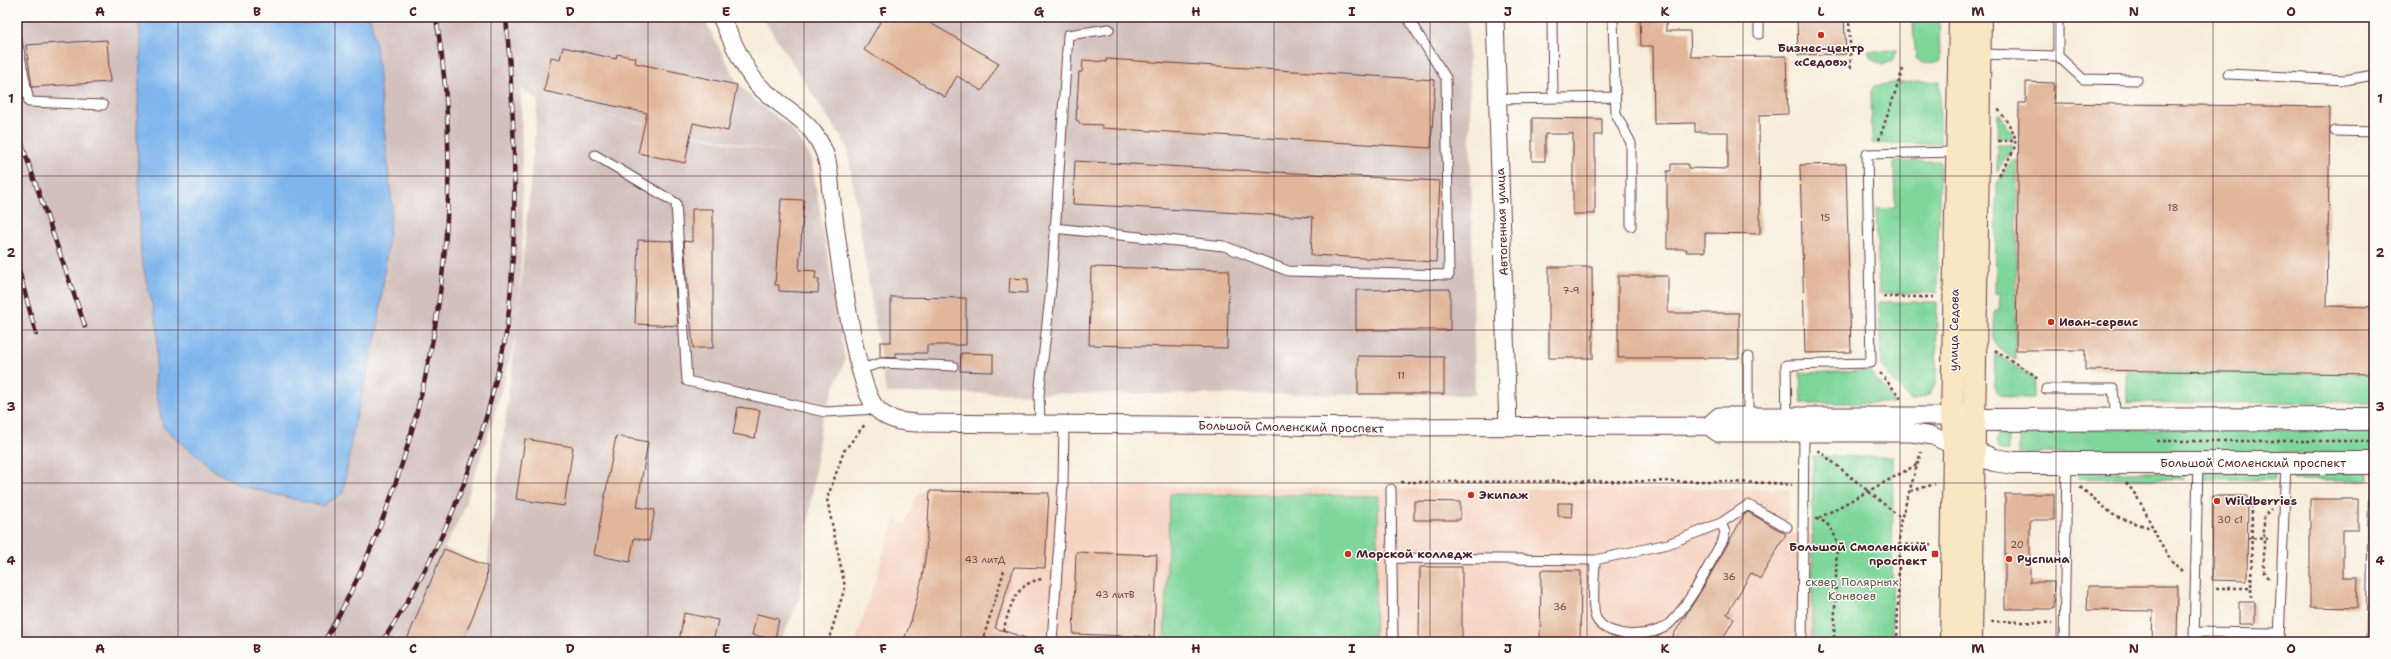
<svg xmlns="http://www.w3.org/2000/svg" width="2391" height="659" viewBox="0 0 2391 659" font-family="'Shantell Sans',sans-serif">
	<rect width="100%" height="100%" fill="#fdfcf7"/>
	<filter id="ink" filterUnits="userSpaceOnUse"><feTurbulence type="fractalNoise" baseFrequency=".025" numOctaves="2"/><feDisplacementMap in="SourceGraphic" scale="8" xChannelSelector="R" yChannelSelector="G"/><feConvolveMatrix kernelMatrix="1 2 1 2 8 2 1 2 1" color-interpolation-filters="sRGB"/></filter>
	<filter id="wash" filterUnits="userSpaceOnUse"><feTurbulence type="fractalNoise" baseFrequency=".012" numOctaves="4" result="noise"/><feDisplacementMap in="SourceGraphic" scale="16" xChannelSelector="R" yChannelSelector="G"/><feGaussianBlur stdDeviation="0.9" result="paint"/><feColorMatrix in="noise" values="0 0 0 0 0 0 0 0 0 0 0 0 0 0 0 0 0 1.4 0 .05"/><feComposite in="paint" operator="in"/></filter>
	<g filter="url(#wash)">
		<rect width="100%" height="100%" fill="#f7edda"/>
		<path fill="#f5d3c1" d="M1063,485L1391,489H1789L1787,534L1813,535L1812,642H855L895,520L906,524L915,498L919,494L933,486Z"/>
		<path fill="#d1c0bc" fill-rule="evenodd" d="M17,17H703L737,82L753,99L791,128L811,158L845,360L821,423L799,601L780,642H396L400,630L392,642H17ZM521,89L538,100L518,312L523,226ZM585,111H586L789,154L725,142ZM516,336L487,566L444,548L462,514L494,416Z
			M762,17H1468L1475,395L886,393L847,146Z"/>
		<path fill="#7ed69a" stroke="#647a62" d="M1912,17H1939L1940,62L1922,63L1916,58Z
			M1897,50L1893,61L1882,65L1871,58L1868,51Z
			M1940,81V144L1872,143L1871,91L1874,86L1894,83Z
			M1998,114H2000L2012,133L2013,139L1997,138Z
			M1997,144H2012V151L1997,171Z
			M2017,160L2015,360C1988,343 1994,342 1995,311H1999L2000,294L1995,293L1997,183L2012,161Z
			M1940,161L1937,293H1879L1876,209L1895,208L1894,162Z
			M1879,302H1937L1936,384L1928,395L1911,401L1881,366Z
			M1995,353L2034,378V398C1989,398 1994,396 1995,353Z
			M1866,367L1896,403H1801L1800,373L1866,371Z
			M2127,370L2374,374V402L2127,403Z
			M2008,429V452L1999,449L1996,442L1999,433Z
			M2019,429H2374V453H2019Z
			M1813,456L1893,457L1892,642H1812Z
			M2077,472H2187L2183,480L2077,478Z
			M2203,472H2274V480L2203,479Z
			M2293,472H2368V480H2293Z
			M1170,494L1379,496L1374,642H1164Z"/>
		<path fill="#7eb5ed" stroke="#646a8c" d="M138,17H370L376,48L392,207L378,326L353,431L343,493L322,506L242,486L215,471L163,427L155,385L158,329L141,257L137,129L141,45Z"/>
		<g id="blocks">
			<path fill="#e1b69a" d="M883,17H920L999,63L982,91L957,76L945,97L864,50Z
				M1640,17H1666V31H1690L1691,57L1786,56L1788,114L1759,115L1760,234L1705,233V252H1686L1687,249H1667V171H1671V164H1688V168L1728,169V132H1695V123L1654,124L1653,46H1641Z
				M1797,17H1844L1846,54L1798,55Z
				M107,40L110,82L32,87L26,45Z
				M563,47L616,59L617,54L636,58L635,63L737,85L728,131L693,123L685,163L638,153L647,113L544,91L551,57L560,59Z
				M1106,59L1435,80L1431,148L1102,128V125L1079,124V121L1076,120L1079,72H1082L1083,60L1106,62Z
				M2026,82L2054,83L2053,103L2330,107L2327,306L2374,307V374L2085,370V350H2016L2019,103H2026Z
				M1532,118L1602,119V135H1595V214H1573V134H1545V161H1532Z
				M1075,161L1440,181L1436,262L1311,255L1313,217L1073,204Z
				M1846,164L1851,352L1805,353L1800,165Z
				M781,199L804,200L799,270L816,271L815,279H819L818,293L779,291V285H775Z
				M692,209H713V348H693L684,241L692,242Z
				M638,240L672,241L678,326L635,324Z
				M1091,267L1229,270L1227,348L1089,345Z
				M1549,267H1592L1593,358H1549Z
				M1618,276H1668V313H1739V358H1618Z
				M1010,278L1028,279L1027,293L1009,292Z
				M1450,289V330H1356V290Z
				M891,297L966,298V345H927V353H896V358L880,357V342H891Z
				M961,353L993,354V372L960,371Z
				M1358,356L1444,357V394H1358Z
				M738,407L760,410L755,438L733,434Z
				M616,436L648,442L637,507L655,510L649,541L634,538L630,562L594,555Z
				M525,439L573,447L564,506L516,499Z
				M930,491L1049,493L1045,568L1014,567L995,628L1029,639L1028,642H903L912,618L922,579L926,551Z
				M2005,494H2054V520H2030V582H2054L2053,609H2005Z
				M2213,496H2248L2247,581L2212,580Z
				M2310,499H2358V530H2343V577H2358L2357,608L2310,607Z
				M1414,501L1460,502V520H1414Z
				M1558,503H1573L1572,517L1558,516Z
				M1748,512L1786,534L1760,579L1751,573L1727,614L1734,619L1721,642H1669L1704,586L1744,515Z
				M444,549L487,566L486,584L462,642H406Z
				M1076,552L1157,555L1154,637L1073,634Z
				M1420,567H1462V642H1419Z
				M1541,570L1581,571L1580,642H1540Z
				M2088,586H2178L2177,642H2152L2153,611L2087,610Z
				M2239,602H2255V624H2239Z
				M684,613L718,620L713,642H679Z
				M757,614L779,619L775,639L752,635Z"/>
		</g>
	</g>
	<g filter="url(#ink)">
		<use href="#blocks" fill-opacity="0" stroke="#643e45" stroke-width="1"/>
		<g fill="none" stroke-linecap="round" stroke-linejoin="round">
			<defs>
				<path id="service" d="M1759,17V34
					M2058,17V56
					M1613,19L1616,114L1631,143V226
					M1552,22L1553,98
					M17,40L29,102L103,105
					M1979,54L2058,56L2083,79L2137,80
					M2228,74L2345,80L2374,75
					M1498,99L1615,97
					M2335,131L2374,132
					M595,155L676,203L687,381L825,412L877,409
					M1054,228L1224,246L1288,271L1449,275L1446,78L1407,17
					M1748,357V420
					M860,369L881,363L953,366
					M2046,389H2113L2116,419
					M1787,419L1786,365L1871,363L1867,154L1957,152
					M1040,424L1039,395L1052,279L1068,35L1109,29
					M1391,489L1393,642
					M1392,558L1595,560L1668,544L1721,523L1748,505L1787,527
					M1595,560C1595,574 1591,607 1596,618C1607,640 1655,638 1670,623C1693,600 1707,567 1723,540L1725,532L1721,523
					M2194,632L2279,633
					M1052,642L1063,485L1064,424
					M1802,642L1804,430
					M2064,642L2067,463
					M2194,642L2198,463
					M2279,642L2286,462
					M2371,642L2374,470"/>
				<path id="minor" d="M721,17C730,36 745,72 759,86C784,111 813,118 826,157C830,170 830,188 832,202C837,239 854,389 878,410C890,421 902,422 917,423L1391,427L1708,426L1718,433H1912L1933,436L1954,446
					M1495,17L1508,427
					M1708,426L1719,416H1952"/>
				<path id="tertiary" d="M1955,416L1976,420L2374,419
					M1956,446L1994,460L2014,463H2374"/>
				<path id="secondary" d="M1951,642L1954,446L1952,416L1960,17
					M1971,642L1980,17"/>
			</defs>
			<use href="#service" stroke="#643e45" stroke-width="11"/>
			<use href="#minor" stroke="#643e45" stroke-width="19"/>
			<use href="#tertiary" stroke="#643e45" stroke-width="24"/>
			<use href="#secondary" stroke="#643e45" stroke-width="24"/>
			<path stroke="#643e45" stroke-width="2.5" stroke-dasharray="3 3" stroke-linecap="butt" d="M1849,17L1851,71
				M1879,140L1903,69
				M1998,141H2015
				M1998,175C2020,143 2022,141 1998,109
				M1883,297H1936
				M1995,350L2034,375L2038,380
				M1880,373L1902,399
				M2157,441H2374
				M1818,450L1901,518
				M1401,482L1718,481C1743,484 1767,481 1792,485
				M2126,483C2151,509 2154,548 2183,572
				M2080,487L2116,517L2151,528
				M1911,491L1935,484
				M1819,518L1918,464
				M1816,519C1829,521 1835,533 1837,544L1834,642
				M2247,538L2271,539
				M1899,545L1935,544
				M2268,578L2264,573V516L2271,509
				M2216,588H2251
				M2251,598L2252,502
				M1991,621L2052,623
				M1003,631C1010,608 1015,581 1044,579
				M984,638L998,642
				M2291,641H2358
				M828,642L845,587L827,499L844,451L866,423
				M982,642L1004,571
				M1897,642L1900,523L1921,452"/>
			<use href="#service" stroke="#fff" stroke-width="9"/>
			<use href="#minor" stroke="#fff" stroke-width="17"/>
			<use href="#tertiary" stroke="#fff" stroke-width="22"/>
			<use href="#secondary" stroke="#f9e7c3" stroke-width="22"/>
			<defs>
				<path id="rail" d="M17,130L85,326
					M17,263L36,334
					M324,642C429,462 472,222 436,17
					M382,642C436,561 475,470 497,376C500,360 505,344 507,328C519,224 515,120 506,17"/>
			</defs>
			<use href="#rail" stroke="#4a1f2b" stroke-width="4.5"/>
			<use href="#rail" stroke="#fdfcf7" stroke-width="3" stroke-dasharray="9" stroke-linecap="butt"/>
		</g>
	</g>
	<path fill="none" stroke="#4a1f2b" stroke-width="1" stroke-opacity="0.55" d="M178,17V642M335,17V642M491,17V642M648,17V642M804,17V642M961,17V642M1117,17V642M1274,17V642M1430,17V642M1587,17V642M1743,17V642M1900,17V642M2056,17V642M2213,17V642M17,176H2374M17,330H2374M17,483H2374"/>
	<g fill="#c8321e" stroke="#fdfcf7" stroke-width="1.5">
		<circle cx="1821" cy="35" r="4"/>
		<circle cx="2051" cy="322" r="4"/>
		<circle cx="1471" cy="495" r="4"/>
		<circle cx="2217" cy="501" r="4"/>
		<circle cx="1348" cy="554" r="4"/>
		<rect x="1931" y="550" width="8" height="8" rx="2"/>
		<circle cx="2009" cy="559" r="4"/>
	</g>
	<g text-anchor="middle" dominant-baseline="central" stroke-width="3" stroke-linejoin="round" paint-order="stroke">
		<g font-size="10" fill="#704547">
			<text x="2173" y="207">18</text>
			<text x="1825" y="217">15</text>
			<text x="1571" y="290">7-9</text>
			<text x="1401" y="375">11</text>
			<text x="2230" y="519">30 с1</text>
			<text x="2017" y="544">20</text>
			<text x="985" y="559">43 литД</text>
			<text x="1729" y="576">36</text>
			<text x="1115" y="594">43 литВ</text>
			<text x="1560" y="606">36</text>
		</g>
		<g font-size="12" font-weight="bold" fill="#4a1f2b" stroke="#fdfcf7" text-anchor="start">
			<text x="1821" y="48" text-anchor="middle">Бизнес-центр<tspan x="1821" dy="14">«Седов»</tspan></text>
			<text x="2059" y="322">Иван-сервис</text>
			<text x="1479" y="495">Экипаж</text>
			<text x="2225" y="501">Wildberries</text>
			<text x="1927" y="547" text-anchor="end">Большой Смоленский<tspan x="1927" dy="14">проспект</tspan></text>
			<text x="1356" y="554">Морской колледж</text>
			<text x="2017" y="559">Руспина</text>
		</g>
		<g font-size="12" fill="#4a1f2b" stroke="#fdfcf7">
			<text transform="translate(1502 222) rotate(-92)">Автогенная улица</text>
			<text transform="translate(1954 330) rotate(-89)">улица Седова</text>
			<text transform="translate(1291 427) rotate(1)">Большой Смоленский проспект</text>
			<text x="2253" y="463">Большой Смоленский проспект</text>
		</g>
		<g font-size="12" fill="#5a564c" stroke="#fdfcf7">
			<text x="1852" y="582">сквер Полярных<tspan x="1852" dy="14">Конвоев</tspan></text>
		</g>
	</g>
	<rect width="2391" height="659" fill="none" stroke="#fdfcf7" stroke-width="44"/>
	<rect x="22" y="22" width="2347" height="615" fill="none" stroke="#4a1f2b" stroke-width="1.5"/>
	<g font-size="13" text-anchor="middle" font-weight="bold" fill="#4a1f2b">
		<text x="100" y="16">A</text>
		<text x="257" y="16">B</text>
		<text x="413" y="16">C</text>
		<text x="570" y="16">D</text>
		<text x="726" y="16">E</text>
		<text x="883" y="16">F</text>
		<text x="1039" y="16">G</text>
		<text x="1196" y="16">H</text>
		<text x="1352" y="16">I</text>
		<text x="1508" y="16">J</text>
		<text x="1665" y="16">K</text>
		<text x="1821" y="16">L</text>
		<text x="1978" y="16">M</text>
		<text x="2134" y="16">N</text>
		<text x="2291" y="16">O</text>
		<text x="11" y="103">1</text>
		<text x="2380" y="103">1</text>
		<text x="11" y="257">2</text>
		<text x="2380" y="257">2</text>
		<text x="11" y="411">3</text>
		<text x="2380" y="411">3</text>
		<text x="11" y="565">4</text>
		<text x="2380" y="565">4</text>
		<text x="100" y="653">A</text>
		<text x="257" y="653">B</text>
		<text x="413" y="653">C</text>
		<text x="570" y="653">D</text>
		<text x="726" y="653">E</text>
		<text x="883" y="653">F</text>
		<text x="1039" y="653">G</text>
		<text x="1196" y="653">H</text>
		<text x="1352" y="653">I</text>
		<text x="1508" y="653">J</text>
		<text x="1665" y="653">K</text>
		<text x="1821" y="653">L</text>
		<text x="1978" y="653">M</text>
		<text x="2134" y="653">N</text>
		<text x="2291" y="653">O</text>
	</g>
</svg>
